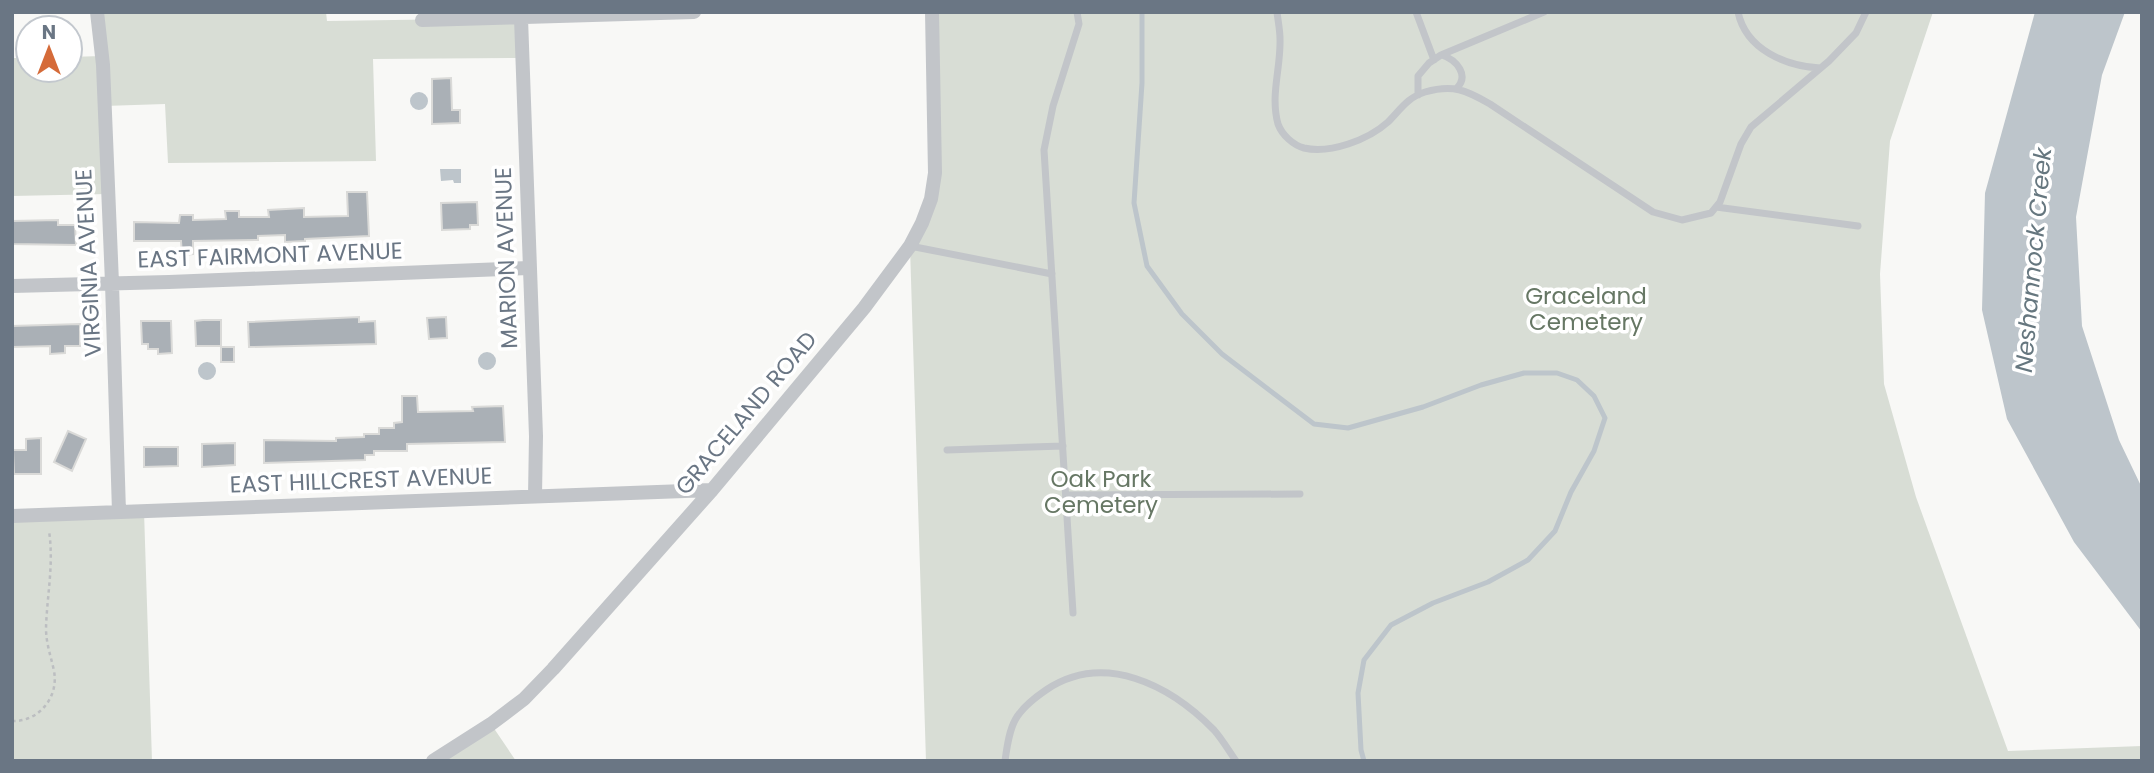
<svg xmlns="http://www.w3.org/2000/svg" width="2154" height="773" viewBox="0 0 2154 773" font-family="Poppins,sans-serif">
	<rect width="100%" height="100%" fill="#f8f8f6"/>
	<path fill="#d8ddd5" d="M97,12H326L327,21L521,18L522,58L373,59L376,161L168,163L165,104L104,106L108,194L12,196V58H28V70H70V57L101,56Z
		M932,12H1933L1890,141L1880,274L1884,384L1916,497L2008,751L2142,746V761H926L910,247L931,199Z
		M144,511L152,761H12V516Z
		M491,724L516,761H430Z"/>
	<path fill="#bdc5cb" d="M2035,12H2125L2102,75L2076,217L2082,326L2119,440L2142,488V632L2074,542L2007,419L1982,310L1985,193Z
		M410 101a9 9 0 1 1 18 0a9 9 0 1 1-18 0Z
		M440,169H461V183H454L453,180L441,181Z
		M478 361a9 9 0 1 1 18 0a9 9 0 1 1-18 0Z
		M198 371a9 9 0 1 1 18 0a9 9 0 1 1-18 0Z"/>
	<g fill="none" stroke-linecap="round" stroke-linejoin="round">
		<path stroke="#bdc5cb" stroke-width="5" d="M1142,12V83L1134,203L1147,266L1182,314L1222,354L1314,424L1348,428L1423,407L1481,385L1524,373H1557L1577,380L1594,396L1605,418L1594,451L1571,492L1555,531L1528,560L1488,582L1433,603L1391,625L1364,660L1358,693L1361,750L1364,761"/>
	</g>
	<path fill="#aab0b6" stroke="#dadad8" stroke-width="2" d="M451,78L452,110H460V123L432,124V79Z
		M347,192H367L369,236L305,239V241L285,242V235L258,236V240L193,241V254L182,255L181,241H134V222L179,223L180,215H193V220L226,219L225,211H239V217H269L268,210L304,208V217L348,216Z
		M477,202L478,225H470V229L442,230L441,203Z
		M58,220V225H75L76,245L12,244V221Z
		M359,317V322L375,321L376,344L249,347L248,322Z
		M446,317L447,338L429,339L427,318Z
		M203,320H221V346H196L195,321Z
		M141,321H171L172,353L158,354V349H148V344H142Z
		M80,324V346H65V353L50,354V346L12,347V326Z
		M221,347H234V362H221Z
		M402,396H417L418,412L473,411L472,407L503,406L505,442L407,444V451H374V455H365V460L264,463V440L336,441V438L364,437V434H379V428H394V423L402,422Z
		M68,431L86,439L72,471L54,462Z
		M41,438V474H14L13,450H26V439Z
		M235,443V465L202,467V444Z
		M144,447H178V466L144,467Z"/>
	<g fill="none" stroke-linecap="round" stroke-linejoin="round">
		<path stroke="#bcbec1" stroke-width="2.5" stroke-dasharray="3.5 3.5" stroke-linecap="butt" d="M12,721C39,722 59,697 54,671C51,656 46,644 46,628C47,595 54,564 49,531"/>
		<path stroke="#c2c5c9" stroke-width="7" d="M1277,12C1278,21 1280,30 1280,39C1281,68 1270,95 1278,124C1282,135 1293,145 1304,148C1330,154 1368,140 1388,122C1400,110 1408,97 1425,92C1453,84 1466,90 1490,104L1653,212L1682,220L1711,213L1720,202L1741,144L1751,127L1829,61L1856,33L1866,12
			M1416,12L1434,60
			M1738,12C1746,50 1786,66 1820,68
			M1442,55C1457,60 1470,76 1456,89
			M1418,95V76L1429,63L1441,55L1544,12
			M1716,207L1858,226
			M910,246L1052,274
			M947,450L1063,446
			M1066,495L1300,494
			M1073,613L1044,150L1053,106L1079,24L1077,12
			M1005,761C1010,723 1014,712 1046,690C1104,651 1170,685 1214,730C1222,739 1229,751 1236,761"/>
		<path stroke="#c2c5c9" stroke-width="14" d="M97,12L103,65L112,283L119,512
			M521,18L536,436L535,496
			M422,20L694,12
			M12,286L169,282L530,268
			M12,516L712,490
			M433,761L491,724L524,699L553,669L712,490L864,308L910,246L922,223L931,199L935,173L932,12"/>
	</g>
	<g text-anchor="middle" dominant-baseline="central" stroke-width="7" stroke-linejoin="round" paint-order="stroke">
		<g font-size="23" fill="#6a7684" stroke="#fff">
			<text transform="translate(270 255) rotate(-2)">EAST FAIRMONT AVENUE</text>
			<text transform="translate(506 258) rotate(-92)">MARION AVENUE</text>
			<text transform="translate(88 263) rotate(-93)">VIRGINIA AVENUE</text>
			<text transform="translate(746 413) rotate(-50)">GRACELAND ROAD</text>
			<text transform="translate(361 480) rotate(-2)">EAST HILLCREST AVENUE</text>
		</g>
		<g font-size="23" fill="#667764" stroke="#fff">
			<text x="1586" y="296">Graceland<tspan x="1586" dy="26">Cemetery</tspan></text>
			<text x="1101" y="479">Oak Park<tspan x="1101" dy="26">Cemetery</tspan></text>
		</g>
		<g font-size="24" font-style="italic" fill="#66777f" stroke="#fff">
			<text transform="translate(2033 260) rotate(-85)">Neshannock Creek</text>
		</g>
	</g>
	<rect width="2154" height="773" fill="none" stroke="#6a7684" stroke-width="28"/>
	<g transform="translate(49 49)"><circle r="33" fill="#ffffff" stroke="#c3c8ce" stroke-width="2"/>
	<path d="M0-5L12 26L0 18L-12 26Z" fill="#d56b39"/>
	<text y="-10" font-size="19" font-weight="bold" text-anchor="middle" fill="#6a7684">N</text>
	</g>
</svg>
